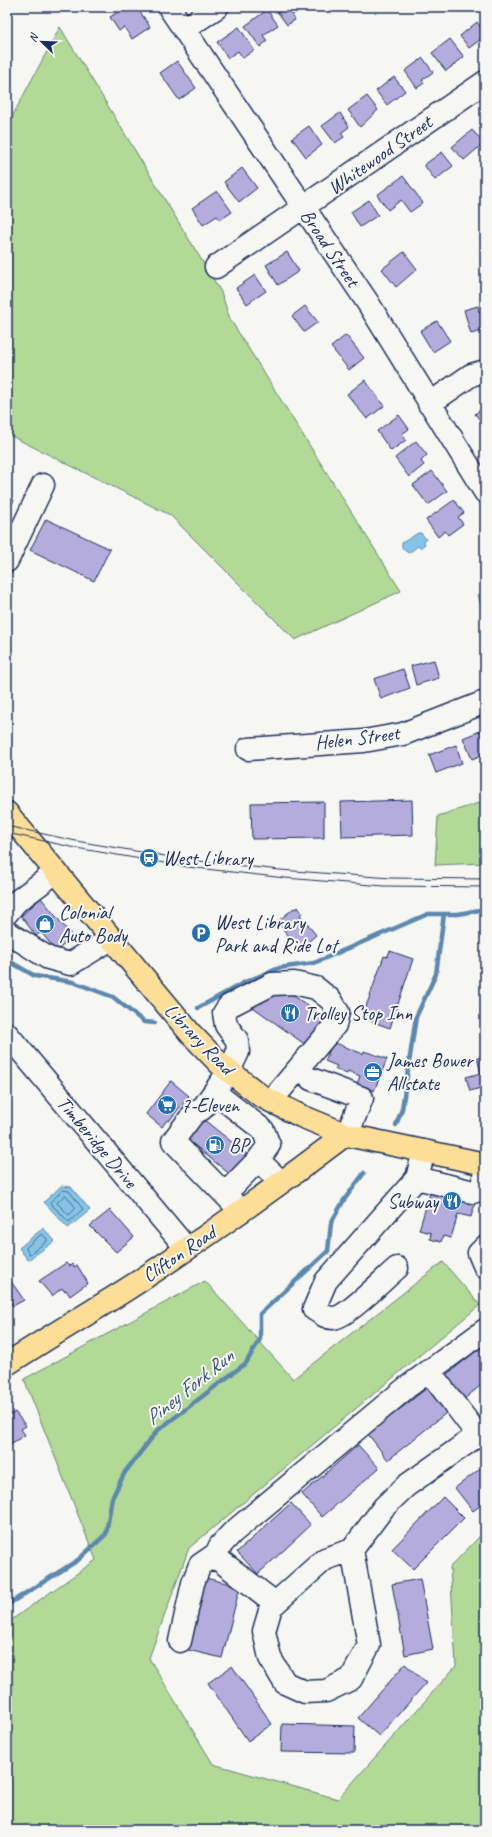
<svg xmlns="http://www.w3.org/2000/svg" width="492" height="1837" viewBox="0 0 492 1837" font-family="Caveat,sans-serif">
	<rect width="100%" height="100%" fill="#f6f6f2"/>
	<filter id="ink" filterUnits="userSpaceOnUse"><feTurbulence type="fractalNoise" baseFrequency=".025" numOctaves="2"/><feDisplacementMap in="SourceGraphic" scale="8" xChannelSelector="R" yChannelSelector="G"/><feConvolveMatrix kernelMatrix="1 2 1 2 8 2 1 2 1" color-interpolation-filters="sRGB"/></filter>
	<g filter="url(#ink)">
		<path fill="#b2d995" stroke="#66847a" d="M60,27L221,292L230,319L401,591L295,640L170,515L7,434V126Z
			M485,801V863L435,865L438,816Z
			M443,1262L480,1305L189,1548L149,1658L213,1764L338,1799L456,1666L450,1567L485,1531V1830H7V1623L96,1560L24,1379L205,1281L293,1379Z"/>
		<path fill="#85c4e5" stroke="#5b88af" d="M418,533H421L426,539L424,542L425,544L420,548L418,546L409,553C404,551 401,548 402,543Z
			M485,592V608L482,609L478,595Z
			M61,1186L71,1187L90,1210L68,1228L44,1202Z
			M43,1228L55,1241L28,1260L19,1248Z"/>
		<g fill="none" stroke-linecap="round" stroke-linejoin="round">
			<path stroke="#456b94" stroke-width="1" d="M63,1190L69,1191L83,1209L69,1222L50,1203Z
				M66,1195L76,1208L69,1215L57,1203Z
				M42,1234L47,1239V1241L30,1254L28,1253L26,1248Z"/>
			<path stroke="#5b88af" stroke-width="4.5" d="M7,960L35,976L73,982L113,997L144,1022L155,1023
				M198,1008L245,982L279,968L314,963L428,914H458L485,909
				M396,1125L402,1109L416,1017L436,974L444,914
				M7,1605L78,1560L106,1534L112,1498L125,1472L157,1431L246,1363L260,1339V1314L328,1251L331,1223L344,1200L364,1173"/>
		</g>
		<path fill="#b4acdd" stroke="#1b2f5e" d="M126,7H137L150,27L132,39L124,27L119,31L110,17Z
			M274,7H304L292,15L295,20L287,25Z
			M267,10L278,25L263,35L267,41L260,47L245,26Z
			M477,22L485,33V36L469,48L460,36Z
			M239,27L254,50L243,58L238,51L228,58L217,42Z
			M450,39L464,57L446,71L432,53Z
			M423,58L433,72L422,80L424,83L417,88L405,71Z
			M177,61L196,88L179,100L160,73Z
			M394,77L405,91L387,105L376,91Z
			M367,96L378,110L360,127L348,110Z
			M340,113L349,127L341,133L344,137L335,143L322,126Z
			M309,126L322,145L306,157L292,138Z
			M472,130L484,143L464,160L452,147Z
			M442,152L453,166L435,180L424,165Z
			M242,168L257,188L239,202L224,182Z
			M403,176L423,203L410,212L401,200L388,210L377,195Z
			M217,191L232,212L220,220L217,216L203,225L192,208Z
			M369,200L378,215L360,227L351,212Z
			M287,252L299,271L278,285L266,265Z
			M404,252L417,269L396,287L382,269Z
			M255,275L266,291L247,304L236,288Z
			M305,306L318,322L304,332L292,316Z
			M478,306L479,312L485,310V330L471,334L464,310Z
			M437,321L450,341L433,352L420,331Z
			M346,335L364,358L349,370L331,347Z
			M365,380L384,406L367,419L347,394Z
			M485,406V426L475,414Z
			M399,415L409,429L402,434L406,440L391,451L377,431Z
			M416,441L427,455L421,461L424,465L409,477L395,458Z
			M432,471L447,491L428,505L413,485Z
			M7,496L14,500L7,514Z
			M454,500L464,513L458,517L463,524L448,535L445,531L438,537L426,520Z
			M46,519L110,549L94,581L30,550Z
			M434,660L439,678L416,685L411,666Z
			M403,669L410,688L381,699L374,679Z
			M485,729V754L472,759L463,738Z
			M456,745L462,763L436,773L429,755Z
			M412,800L413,835L342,837L341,802Z
			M324,802V838L252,839L251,803Z
			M41,898L73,937L56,951L41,932L36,936L21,916Z
			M298,907L302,913L300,915L316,935L300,949L277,922L294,908L295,909Z
			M390,951L413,959L390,1028L362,1018L384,956L387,957Z
			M282,988L329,1020L310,1048L243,1000Z
			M333,1042L363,1054L364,1051L387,1059L374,1091L357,1084L360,1076L348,1071L347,1074L335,1069L337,1066L325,1061Z
			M485,1056V1089L484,1087L470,1091L466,1077L481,1073L477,1058Z
			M171,1081L189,1096L169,1121L167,1120L162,1127L146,1114Z
			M198,1115L248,1155L232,1176L182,1135Z
			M431,1190L475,1203L471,1217L458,1214L451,1238L443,1236L441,1242L430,1239L431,1233L419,1230Z
			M110,1210L134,1237L116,1252L90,1226Z
			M66,1263L69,1266L73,1264L74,1267L77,1265L88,1283L70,1296L66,1290L64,1291L62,1288L52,1296L39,1281Z
			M10,1280L24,1300L13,1306L11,1303L7,1310V1282Z
			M485,1344V1382L464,1399L446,1375Z
			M427,1388L446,1413L388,1460L368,1434Z
			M15,1412L26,1426L21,1429L25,1435L7,1446V1417Z
			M358,1445L379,1468L322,1517L302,1494Z
			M485,1465V1502L473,1511L455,1488Z
			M443,1497L464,1518L413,1569L392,1549Z
			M291,1503L311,1525L258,1574L237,1552Z
			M205,1578L240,1586L222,1658L188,1650Z
			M420,1579L433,1649L405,1655L392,1584Z
			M405,1664L426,1683L379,1736L358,1718Z
			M232,1666L272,1724L248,1741L208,1683Z
			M282,1724L355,1726L354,1753L281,1752Z"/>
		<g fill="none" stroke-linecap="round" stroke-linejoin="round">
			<defs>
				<path id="minor" d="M169,7L368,303L485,492
					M184,29L217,7
					M216,267L485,82
					M429,404L471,375L485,371
					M7,561L43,485
					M248,749L364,741L403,734L485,702
					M7,913L16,902L56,872
					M7,932L48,958L70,964L111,939
					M7,1034L187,1249
					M311,1079L362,1098L347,1135
					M214,1092L263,1130L269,1145L258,1160
					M417,1178L473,1192L482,1189L485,1171
					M225,1194L258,1160L281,1182
					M241,1211L173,1141L194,1113L202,1109L229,1071L238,1052L237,1040L226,1025L224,1013L229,1006L272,984L294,983L316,988L331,1000L338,1012L335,1025L271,1101
					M485,1247L479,1253L485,1267
					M397,1268C385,1278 346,1318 333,1318C326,1318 320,1313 314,1309L326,1281L417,1178L424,1151
					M429,1371L478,1435
					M352,1550L369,1645L351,1679L326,1691L305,1692L285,1683L270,1658L264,1631L271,1607L325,1559Z
					M352,1550L384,1507L406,1486L485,1430
					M275,1603L218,1559L216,1554L220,1546L232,1533L406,1388L485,1330
					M180,1641L193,1583L200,1565L216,1554"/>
				<path id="major" d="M7,813L191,1034L220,1064L261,1096L301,1116L347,1135L485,1164
					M7,1364C50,1336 95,1310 138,1282C209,1235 278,1186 345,1135"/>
			</defs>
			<use href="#minor" stroke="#1b2f5e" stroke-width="25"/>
			<use href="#major" stroke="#1b2f5e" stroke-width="25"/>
			<use href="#minor" stroke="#f6f6f2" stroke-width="22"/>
			<use href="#major" stroke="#fcde96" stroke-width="22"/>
			<path stroke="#1b2f5e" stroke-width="1" d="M7,826L76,841L189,860L280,870L391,878L485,879
				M7,833L76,848L188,867L285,878L384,886L485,887"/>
		</g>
	</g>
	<defs>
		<symbol id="station-disc" viewBox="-11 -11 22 22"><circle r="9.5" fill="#1f6fb2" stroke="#f6f6f2"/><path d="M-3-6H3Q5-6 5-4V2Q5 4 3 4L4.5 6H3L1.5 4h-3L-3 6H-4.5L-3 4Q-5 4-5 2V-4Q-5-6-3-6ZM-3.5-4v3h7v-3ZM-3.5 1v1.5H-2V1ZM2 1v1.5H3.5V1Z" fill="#fff"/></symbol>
		<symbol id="shop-disc" viewBox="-11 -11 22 22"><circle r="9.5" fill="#1f6fb2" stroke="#f6f6f2"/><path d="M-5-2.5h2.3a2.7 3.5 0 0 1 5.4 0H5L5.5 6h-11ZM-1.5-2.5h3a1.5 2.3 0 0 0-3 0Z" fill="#fff"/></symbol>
		<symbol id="parking-disc" viewBox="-11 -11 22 22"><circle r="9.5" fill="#1f6fb2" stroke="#f6f6f2"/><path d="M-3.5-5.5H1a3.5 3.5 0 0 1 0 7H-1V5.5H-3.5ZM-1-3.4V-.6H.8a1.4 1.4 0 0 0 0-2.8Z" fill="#fff"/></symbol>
		<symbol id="restaurant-disc" viewBox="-11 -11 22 22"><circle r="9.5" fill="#1f6fb2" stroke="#f6f6f2"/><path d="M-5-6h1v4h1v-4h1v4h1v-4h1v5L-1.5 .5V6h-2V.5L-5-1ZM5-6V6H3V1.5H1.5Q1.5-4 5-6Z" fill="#fff"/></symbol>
		<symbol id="office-disc" viewBox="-11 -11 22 22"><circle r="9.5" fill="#1f6fb2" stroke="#f6f6f2"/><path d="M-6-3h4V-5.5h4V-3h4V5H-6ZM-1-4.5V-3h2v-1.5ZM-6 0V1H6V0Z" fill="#fff"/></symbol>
		<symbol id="supermarket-disc" viewBox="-11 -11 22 22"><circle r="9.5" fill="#1f6fb2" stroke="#f6f6f2"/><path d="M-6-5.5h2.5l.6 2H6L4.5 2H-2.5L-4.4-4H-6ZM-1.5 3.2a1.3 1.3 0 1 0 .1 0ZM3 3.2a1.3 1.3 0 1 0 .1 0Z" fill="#fff"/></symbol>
		<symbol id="fuel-disc" viewBox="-11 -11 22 22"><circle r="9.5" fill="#1f6fb2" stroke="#f6f6f2"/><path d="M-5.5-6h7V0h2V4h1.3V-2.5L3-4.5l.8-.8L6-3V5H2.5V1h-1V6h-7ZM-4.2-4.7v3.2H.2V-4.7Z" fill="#fff"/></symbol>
	</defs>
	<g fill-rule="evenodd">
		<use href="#station-disc" x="138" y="847" width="22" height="22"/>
		<use href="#shop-disc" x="34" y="913" width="22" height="22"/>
		<use href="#parking-disc" x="190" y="922" width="22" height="22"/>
		<use href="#restaurant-disc" x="279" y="1002" width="22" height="22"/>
		<use href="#office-disc" x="362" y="1061" width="22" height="22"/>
		<use href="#supermarket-disc" x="156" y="1094" width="22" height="22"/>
		<use href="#fuel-disc" x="204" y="1134" width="22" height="22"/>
		<use href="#restaurant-disc" x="441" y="1190" width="22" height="22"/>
	</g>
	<g text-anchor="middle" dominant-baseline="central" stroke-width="4" stroke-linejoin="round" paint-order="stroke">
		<g font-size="20" fill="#1b2f5e" stroke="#f6f6f2">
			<text transform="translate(380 155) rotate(-35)">Whitewood Street</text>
			<text transform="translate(330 248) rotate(56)">Broad Street</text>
			<text transform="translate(357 738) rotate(-7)">Helen Street</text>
			<text transform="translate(199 1039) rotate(46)">Library Road</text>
			<text transform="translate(97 1142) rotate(50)">Timberidge Drive</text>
			<text transform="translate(179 1254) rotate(-34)">Clifton Road</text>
		</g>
		<g font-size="20" fill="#1b2f5e" stroke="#f6f6f2" text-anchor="start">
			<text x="163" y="858">West Library</text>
			<text x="59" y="912">Colonial<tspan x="59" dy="23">Auto Body</tspan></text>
			<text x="215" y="922">West Library<tspan x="215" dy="23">Park and Ride Lot</tspan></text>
			<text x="304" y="1013">Trolley Stop Inn</text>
			<text x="387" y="1060">James Bower<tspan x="387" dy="23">Allstate</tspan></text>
			<text x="181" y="1105">7-Eleven</text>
			<text x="229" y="1145">BP</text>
			<text x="438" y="1201" text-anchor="end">Subway</text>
		</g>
		<g font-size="21" font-style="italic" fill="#365480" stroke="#f6f6f2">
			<text transform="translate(189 1387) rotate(-39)">Piney Fork Run</text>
		</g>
	</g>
	<rect width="492" height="1837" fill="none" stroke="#f6f6f2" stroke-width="24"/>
	<rect x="12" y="12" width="468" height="1813" fill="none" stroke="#1b2f5e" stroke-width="1.5" filter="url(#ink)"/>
	<g transform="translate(42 42) rotate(293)" stroke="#f6f6f2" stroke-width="3" paint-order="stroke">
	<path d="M0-3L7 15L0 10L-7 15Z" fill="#1b2f5e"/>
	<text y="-6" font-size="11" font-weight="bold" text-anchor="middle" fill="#1b2f5e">N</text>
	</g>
</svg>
